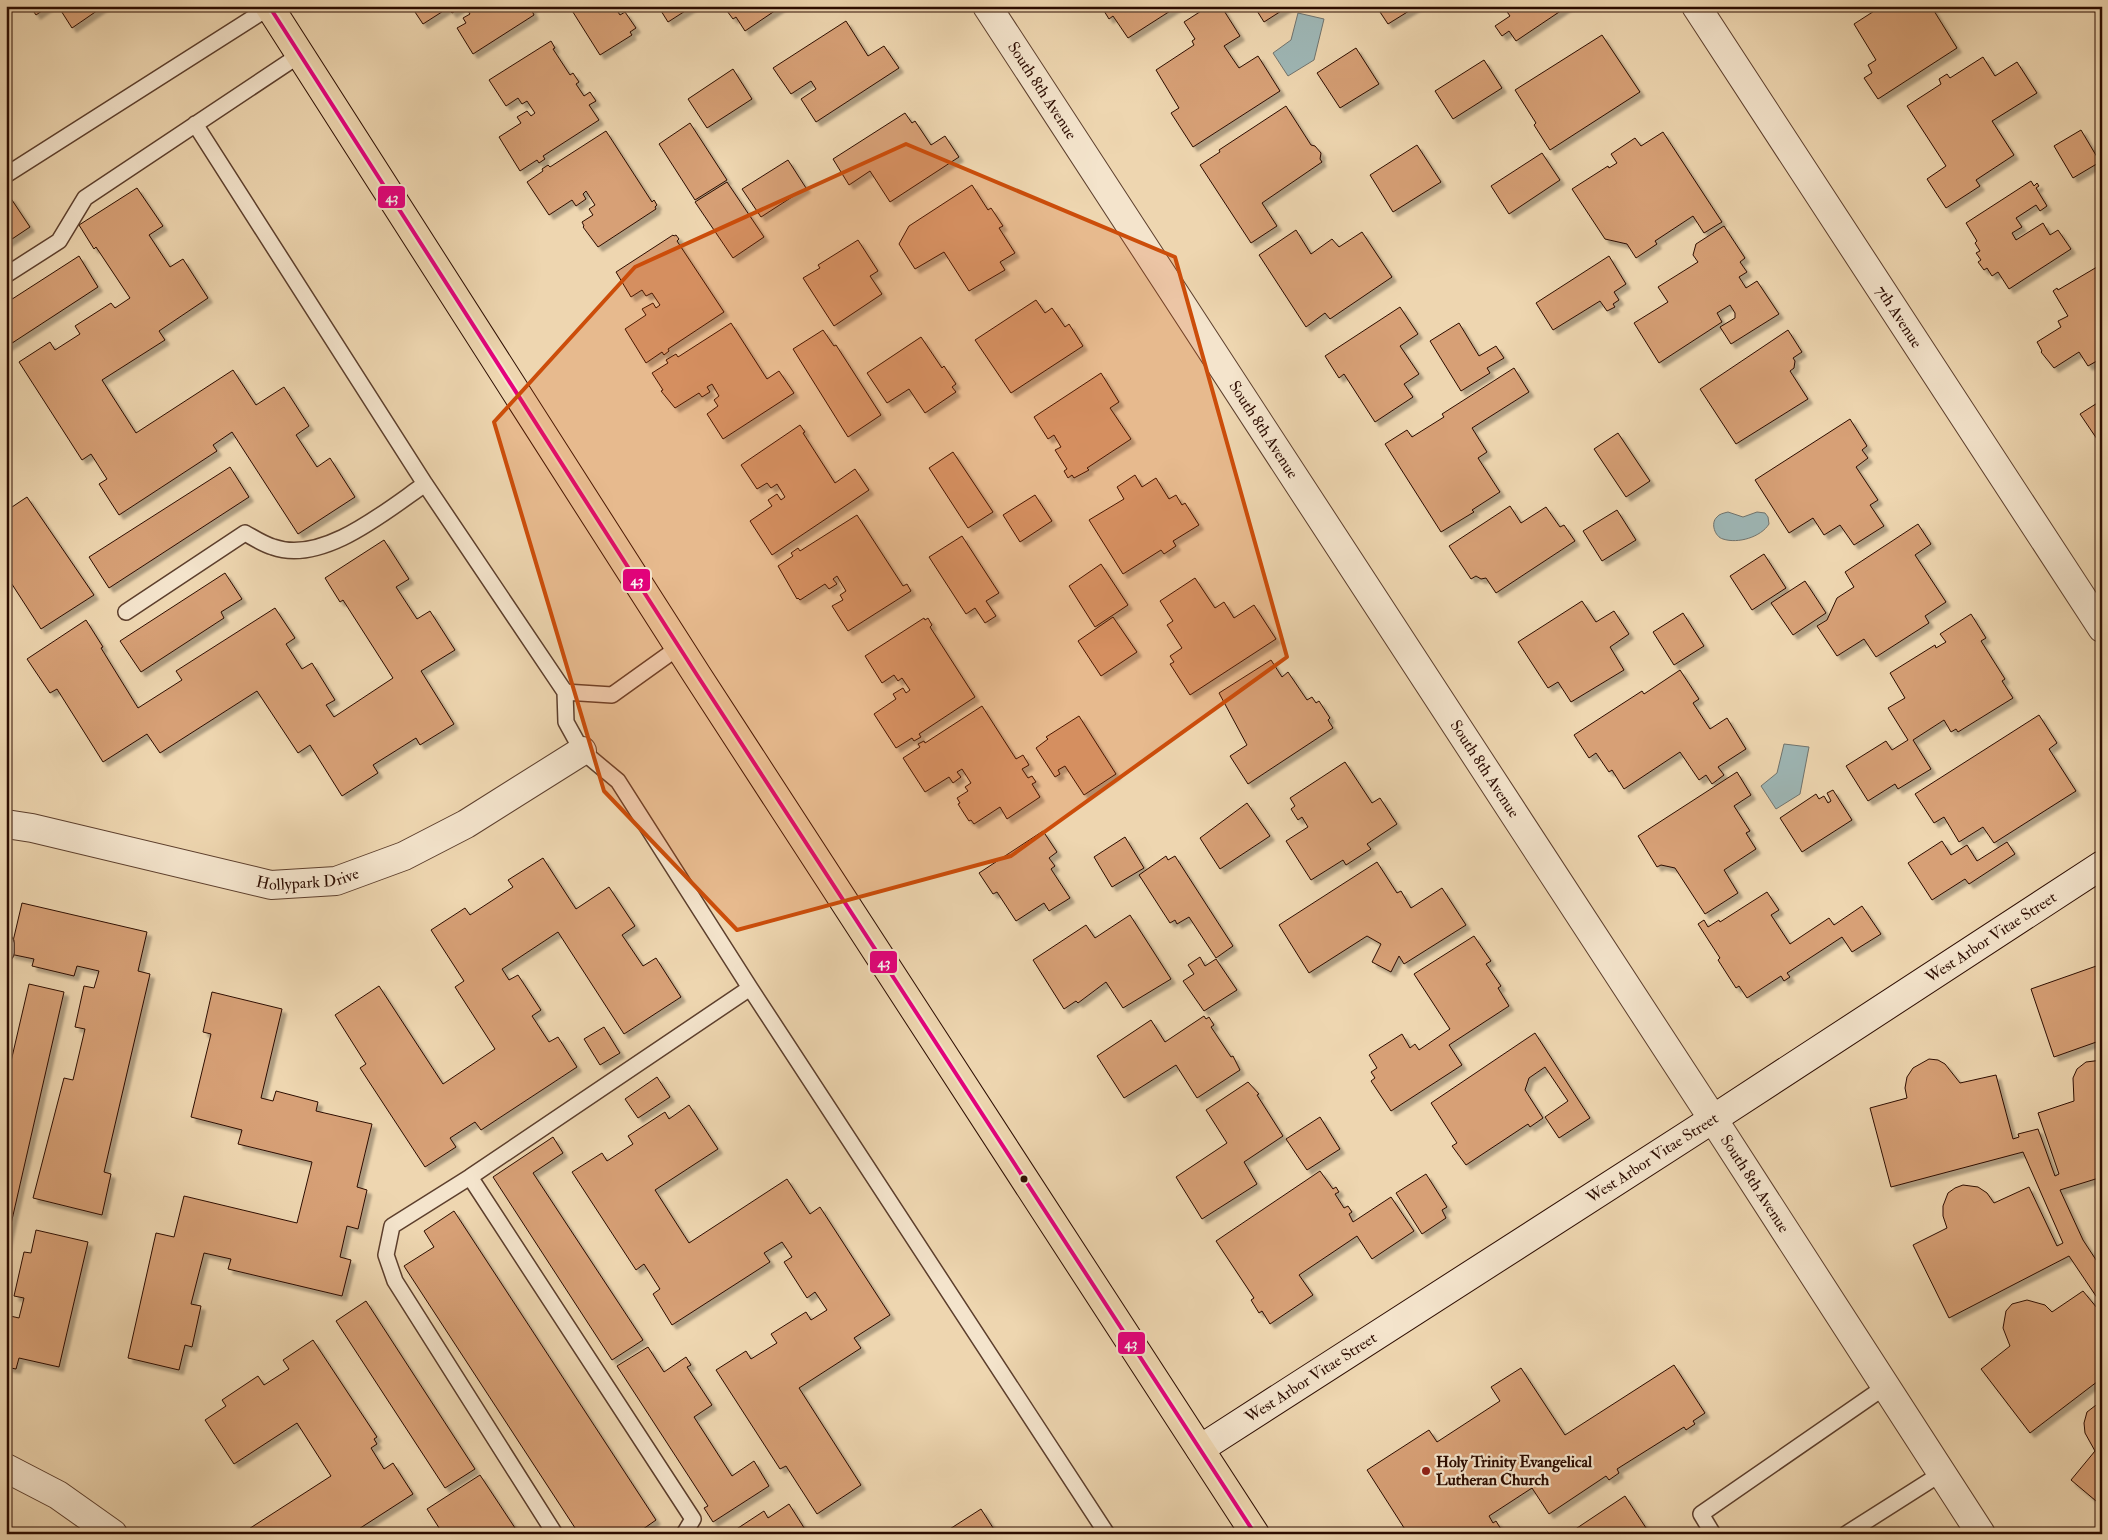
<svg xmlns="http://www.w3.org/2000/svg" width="2108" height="1540" viewBox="0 0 2108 1540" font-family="'IM FELL Double Pica',serif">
	<defs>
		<filter id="shadow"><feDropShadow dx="4.5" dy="4.5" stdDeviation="1" flood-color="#0004"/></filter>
	</defs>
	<rect width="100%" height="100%" fill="#eed6b0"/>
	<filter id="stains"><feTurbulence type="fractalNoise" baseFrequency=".004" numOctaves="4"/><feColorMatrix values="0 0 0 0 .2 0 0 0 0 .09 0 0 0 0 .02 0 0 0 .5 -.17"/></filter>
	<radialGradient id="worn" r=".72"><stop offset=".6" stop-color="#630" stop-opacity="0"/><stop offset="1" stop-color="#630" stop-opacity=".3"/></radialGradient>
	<path fill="#9eb7b6" stroke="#70736d" d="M1298,13L1324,19L1314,60L1288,76L1273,53L1291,40Z
		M1728,512L1743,517L1757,512L1765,513L1768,517L1769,524C1761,537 1738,544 1723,539C1715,537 1710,523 1717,517C1719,514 1724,513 1728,512Z
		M1784,744L1809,747L1800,794L1776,809L1761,786L1777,773Z"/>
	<path fill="#d7a076" stroke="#2c0c00" filter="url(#shadow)" d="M30,6H49L36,15Z
		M58,6H104L72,28Z
		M414,6H459L460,8L452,13L448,8L423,24L413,9L415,8Z
		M465,6H533L531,9L534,15L473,54L457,28L466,23L463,18L470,14Z
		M576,6H614L620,15L625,12L636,28L630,32L632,35L600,55L571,9Z
		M658,6H693L668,22Z
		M729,6H782L745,31L736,17L733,19L727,11L731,9Z
		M1101,6H1178L1128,38L1113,16L1109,19Z
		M1209,6H1221L1240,36L1224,46L1239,68L1258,56L1280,91L1193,147L1171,113L1179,108L1156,70L1194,45L1192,41L1195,39L1184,22Z
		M1254,6H1289L1264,22Z
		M1376,6H1417L1388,24Z
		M1503,6H1568L1516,41L1509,31L1502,36L1495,26L1510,16Z
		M1882,6H1931L1957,48L1878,99L1864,78L1872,73L1868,65L1876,60L1854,24Z
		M846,21L868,56L884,46L899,68L816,122L801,99L816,89L811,81L791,94L773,68Z
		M1602,35L1640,92L1550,150L1534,125L1536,123L1515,90Z
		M551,41L555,48L553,49L570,75L573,73L579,82L576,84L584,96L590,92L596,101L589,105L599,120L543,156L545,159L539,163L537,160L520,171L499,137L521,123L517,117L527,111L531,116L535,113L527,101L522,104L518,98L506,106L489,80Z
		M1356,48L1379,84L1340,108L1317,73Z
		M1983,57L1995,76L2017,62L2037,93L1992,121L2014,155L1976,180L1980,186L1946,208L1927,179L1946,166L1907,106L1941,84L1939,79L1947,74L1950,78Z
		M1484,60L1502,88L1453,119L1435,91Z
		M733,69L752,99L707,128L688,99Z
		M1286,106L1311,145L1315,146L1321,153L1320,159L1322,162L1262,203L1277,226L1251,243L1200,165L1220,152L1219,150Z
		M905,113L912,123L915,121L931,145L945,136L959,157L890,202L870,171L849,185L833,159Z
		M690,123L727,180L695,200L659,144Z
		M2081,130L2100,162L2073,178L2054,146Z
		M606,131L652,202L654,200L657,205L655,207L656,209L598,247L583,227L584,226L582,222L593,215L589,209L595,205L586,191L583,194L586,199L576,206L572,200L549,215L527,182L543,171L542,169L548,165L550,167Z
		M1663,132L1722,222L1704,233L1693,216L1655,241L1657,244L1636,258L1627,244L1605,239L1572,189L1608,166L1609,168L1617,163L1611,154L1635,138L1641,146Z
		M1417,145L1441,182L1393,212L1370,175Z
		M1542,153L1560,180L1509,214L1491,186Z
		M788,160L806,188L761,217L742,189Z
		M2031,181L2034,186L2037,183L2039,186L2036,188L2047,206L2040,211L2036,205L2016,218L2022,227L2012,233L2016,240L2043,223L2050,235L2058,230L2071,249L2009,289L1998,272L1992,276L1987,268L1984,270L1978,262L1981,260L1976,253L1980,251L1975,243L1977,241L1966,223Z
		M727,182L764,237L733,258L695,202Z
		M972,185L988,210L991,208L1003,226L999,228L1015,253L1000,262L1005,270L969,291L944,252L915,269L899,244L909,226Z
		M137,188L163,226L149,235L170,267L183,259L208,298L159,331L165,340L102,380L136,433L233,370L256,405L284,387L309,426L296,435L317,467L330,458L355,497L298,534L232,432L213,445L217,451L119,515L99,484L107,479L91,454L82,460L19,362L50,342L55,350L80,334L75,326L111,303L115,308L130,298L96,247L94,249L79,225Z
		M10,197L30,227L6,243V199Z
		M1724,226L1745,258L1740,262L1747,272L1739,277L1746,288L1757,281L1779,314L1731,344L1720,327L1735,318V313L1730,305L1717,313L1722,322L1659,363L1634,323L1668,302L1658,287L1698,262L1693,255L1696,244Z
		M1296,230L1311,254L1332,239L1339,247L1362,232L1392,277L1330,319L1325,313L1306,327L1259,255Z
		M673,235L674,236L676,235L679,239L677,241L724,312L668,349L669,351L664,355L662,352L646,363L625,329L646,315L642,309L653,303L656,308L660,305L652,293L646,296L642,290L631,297L616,272Z
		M858,240L878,271L870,276L882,294L834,326L803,278L820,268L818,265Z
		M79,256L98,287L6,347V303Z
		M1609,256L1626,284L1614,292L1619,300L1613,304L1615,307L1607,311L1600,301L1553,330L1536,303Z
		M2102,264V358L2088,366L2079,352L2054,368L2041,352L2042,351L2037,342L2061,327L2058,321L2068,316L2053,291L2057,288L2058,290Z
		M1036,300L1045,313L1052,308L1065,327L1069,324L1083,346L1011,393L975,340Z
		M1400,307L1418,334L1400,346L1419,374L1404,384L1413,397L1375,422L1344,374L1339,378L1325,356Z
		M731,323L767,379L779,371L794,393L723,439L707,414L718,406L714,400L719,396L712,384L707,387L710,392L702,397L699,393L675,408L661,391L663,390L652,373L668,363L666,360L676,354L678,357Z
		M1459,323L1479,356L1496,346L1504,358L1487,368L1490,373L1461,391L1430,341Z
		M823,330L834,346L836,345L881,415L848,437L793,349Z
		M1788,330L1802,352L1793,358L1795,361L1794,368L1790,371L1808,399L1736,444L1700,389Z
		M921,337L942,368L944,366L956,384L952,387L956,392L925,413L909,389L887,403L867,373Z
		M1514,368L1529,392L1472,428L1487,452L1478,458L1500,492L1472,510L1474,512L1441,532L1385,444L1407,430L1412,437L1444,417L1442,414Z
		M1101,373L1119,402L1110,408L1131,439L1087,468L1089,470L1074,478L1072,475L1068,478L1064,471L1067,469L1055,450L1061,447L1054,435L1048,439L1034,417Z
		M2102,400V436L2097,439L2080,414Z
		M1850,419L1867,446L1862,450L1868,458L1856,467L1878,500L1870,505L1884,526L1854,545L1840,525L1824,535L1813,518L1789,533L1755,480Z
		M800,425L805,432L803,433L835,483L855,469L869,490L772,555L750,521L772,506L768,500L777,494L781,500L785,497L777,484L771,488L767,483L757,489L741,465Z
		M1618,433L1650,481L1626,497L1594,449Z
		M953,452L993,512L968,528L929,468Z
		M230,467L249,497L109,588L89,557Z
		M1135,475L1142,487L1156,478L1169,499L1176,495L1182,505L1185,503L1199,525L1173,541L1176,546L1164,554L1161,550L1123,574L1089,520L1124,499L1117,487Z
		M1035,495L1052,521L1020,542L1003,515Z
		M27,497L94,595L41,629L6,575V505L9,509Z
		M1510,506L1521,523L1546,507L1560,527L1564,525L1575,541L1496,593L1486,578L1481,579L1476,576L1471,579L1449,546Z
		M1617,510L1636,540L1602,561L1583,531Z
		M857,515L903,586L907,584L911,591L848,631L832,606L843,600L840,595L846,591L837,576L833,579L837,584L829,589L825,584L800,600L798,598L797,599L778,566L793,556L791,553L798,548L800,551Z
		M1918,524L1931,544L1915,555L1946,602L1925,616L1929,623L1876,657L1864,639L1837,656L1817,626L1827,620L1837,598L1854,587L1845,572Z
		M962,536L999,593L986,601L996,616L985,623L975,608L966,614L929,557Z
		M384,540L409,579L396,587L417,619L430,611L455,650L421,671L454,724L420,745L416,738L373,765L378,773L342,796L310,745L298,753L257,691L160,753L147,734L103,762L57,689L50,693L27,659L86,620L103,647L101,648L138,708L182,680L176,671L275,608L295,638L286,644L302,669L312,663L335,700L326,705L334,717L393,678L343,600L340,602L325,578Z
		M1764,554L1786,588L1752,610L1730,576Z
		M1101,564L1128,605L1095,627L1069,586Z
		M225,573L242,599L221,612L224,618L141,672L120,641Z
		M1195,578L1215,608L1224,602L1234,618L1254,605L1276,639L1190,695L1170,664L1174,662L1170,656L1182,648L1167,625L1173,621L1160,601Z
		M1805,581L1826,613L1793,635L1771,603Z
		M1582,601L1596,622L1614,611L1629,634L1610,647L1624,670L1571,702L1558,682L1548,688L1518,642Z
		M1683,613L1704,646L1674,665L1653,632Z
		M1971,614L1986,638L1981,641L2005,679L2002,681L2013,698L1958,732L1956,729L1951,732L1944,720L1913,740L1931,769L1898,789L1895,784L1868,801L1846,766L1886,741L1892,750L1908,740L1888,708L1905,698L1890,673L1935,645L1936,648L1946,642L1940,634Z
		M1113,617L1137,652L1101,676L1078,641Z
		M924,618L925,620L928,618L932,625L930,627L975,697L919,734L921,737L914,741L912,738L896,748L874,714L896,699L893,694L903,688L906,693L910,690L902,678L898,681L894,675L882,683L865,656Z
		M1271,660L1282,677L1288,672L1307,700L1312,697L1316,703L1319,701L1330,718L1328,720L1333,728L1248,784L1230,756L1247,745L1219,693Z
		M1680,670L1699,699L1693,703L1710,729L1727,718L1746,749L1718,767L1724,775L1712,784L1706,775L1699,780L1680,752L1624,789L1612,770L1609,772L1596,753L1589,758L1574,735L1642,691L1644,694Z
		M982,706L1016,759L1023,755L1029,765L1022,769L1028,778L1032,776L1036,782L1032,784L1040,797L1007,819L1000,807L974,824L971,820L969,821L958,804L960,803L957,798L968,791L965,787L971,783L962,769L957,772L961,777L953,783L949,777L925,792L903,758L920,747L918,744L924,741L925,743Z
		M2039,715L2057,743L2049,749L2076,791L1994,843L1983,827L1959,842L1944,817L1934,823L1915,794Z
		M1079,716L1116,774L1084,795L1065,766L1058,770L1060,774L1055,777L1036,748L1048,739L1046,737Z
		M1345,762L1372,803L1380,798L1397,824L1367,844L1371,849L1346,865L1343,860L1311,880L1286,841L1308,827L1302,817L1298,820L1291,809L1295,806L1290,798Z
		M1737,772L1751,795L1734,806L1750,831L1746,833L1756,849L1724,870L1738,893L1705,914L1675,868L1661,865L1657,867L1638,836Z
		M1833,790L1852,820L1802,852L1780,818L1816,794L1819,799L1824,796L1828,803L1831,801L1827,793Z
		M1247,803L1270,836L1220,869L1200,838Z
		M1043,831L1057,852L1049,858L1055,866L1051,869L1070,898L1049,911L1044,903L1016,921L997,892L993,894L979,873Z
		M1125,837L1144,868L1112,887L1094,857Z
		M1942,841L1951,855L1967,845L1977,861L2007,842L2015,854L1969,884L1965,879L1932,900L1908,863Z
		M1166,856L1168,860L1175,856L1233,946L1216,958L1189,917L1177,924L1175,920L1170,923L1139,875Z
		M543,858L576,909L609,887L635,926L622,935L643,966L656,958L681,997L624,1034L558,932L502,969L509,980L518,975L541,1010L532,1016L549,1042L558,1037L577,1067L481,1130L475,1122L450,1138L456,1147L425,1167L360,1068L366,1064L335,1015L379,986L443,1084L495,1049L455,987L464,981L431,930L465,908L470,915L513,887L508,880Z
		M1377,862L1397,893L1401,891L1411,908L1442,888L1466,925L1404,964L1399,956L1391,972L1372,962L1381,944L1367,936L1309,973L1279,925Z
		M1767,892L1779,910L1771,915L1790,944L1829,918L1834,925L1862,906L1881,934L1852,952L1842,937L1787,973L1790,977L1784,981L1781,976L1747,998L1739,986L1736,988L1718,960L1720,958L1698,924L1704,920L1708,927L1719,920L1720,922Z
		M22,903L147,932L138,971L150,974L104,1172L111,1174L102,1215L33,1198L64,1078L73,1080L85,1029L75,1027L84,986L94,988L99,971L77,966L74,976L32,966L34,959L10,954Z
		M1130,915L1171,979L1123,1008L1106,982L1078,1003L1076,1001L1064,1009L1033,960L1086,925L1095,938Z
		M1474,936L1491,961L1486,964L1501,986L1498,988L1509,1006L1449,1045L1462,1065L1391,1111L1371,1081L1375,1078L1371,1072L1377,1068L1369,1055L1402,1034L1410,1048L1415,1044L1419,1050L1450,1029L1414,974Z
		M1200,957L1205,966L1216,959L1237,990L1204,1011L1183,981L1194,974L1188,965Z
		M2102,964V1040L2054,1057L2031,989Z
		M29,984L64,992L6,1246V1083Z
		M212,992L282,1009L261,1098L273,1101L276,1091L318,1102L316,1111L372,1124L357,1187L367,1190L358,1229L347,1226L340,1257L351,1260L342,1296L228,1269L231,1259L204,1253L191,1304L201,1306L192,1347L185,1345L179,1370L128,1358L156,1233L174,1237L184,1196L297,1223L312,1162L238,1144L242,1130L191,1117L211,1034L203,1032Z
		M1204,1016L1206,1019L1209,1017L1214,1025L1211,1027L1231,1057L1233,1056L1240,1070L1197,1098L1176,1065L1124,1098L1097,1056L1151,1020L1165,1042Z
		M604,1027L620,1053L600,1065L584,1039Z
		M1535,1033L1590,1118L1559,1138L1545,1117L1568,1101L1545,1067L1529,1078L1525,1090L1543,1118L1530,1127L1528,1124L1466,1165L1452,1146L1457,1143L1431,1103Z
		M1929,1059L1938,1060L1945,1064L1960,1083L1996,1075L2013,1139L2019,1137L2018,1134L2038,1129L2055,1176L2059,1174L2038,1113L2074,1101L2073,1078L2077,1069L2086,1062L2102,1060V1177L2060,1190L2083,1240L2102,1269V1305L2069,1256L1949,1318L1913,1245L1947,1228L1943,1216V1206L1948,1193L1955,1188L1963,1185L1978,1187L1987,1193L1994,1203L2029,1187L2057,1246L2063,1243L2023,1152L1891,1187L1870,1108L1907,1098L1905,1088L1907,1077L1913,1068Z
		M657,1077L670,1097L638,1118L625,1099Z
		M1248,1082L1259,1094L1257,1095L1283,1136L1244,1162L1257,1184L1202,1219L1176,1177L1227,1143L1206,1110Z
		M689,1105L718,1149L655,1190L689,1243L787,1179L810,1214L820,1207L890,1315L854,1338L861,1348L799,1388L861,1485L817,1514L786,1466L780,1469L716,1370L746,1351L751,1359L777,1343L771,1334L806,1312L811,1320L827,1310L815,1292L807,1298L784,1262L792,1257L782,1242L764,1253L770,1262L672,1325L653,1294L660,1289L644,1264L636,1270L572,1172L602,1153L607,1161L633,1144L628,1136L665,1112L669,1119Z
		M1320,1117L1340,1149L1307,1170L1286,1139Z
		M553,1137L563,1153L533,1173L643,1340L612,1360L493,1177Z
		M1320,1171L1333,1189L1336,1187L1339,1192L1335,1194L1344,1208L1348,1206L1352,1212L1349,1214L1353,1222L1391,1197L1414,1231L1372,1259L1357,1236L1299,1275L1313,1295L1270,1324L1262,1311L1259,1313L1251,1300L1254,1298L1216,1241Z
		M1426,1174L1447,1207L1442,1210L1446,1218L1422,1234L1396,1193Z
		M454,1211L656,1520L636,1534H579L404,1266L434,1247L424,1231Z
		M36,1230L88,1242L59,1367L19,1358L16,1369L6,1367V1315L19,1318L24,1298L14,1296L24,1252L31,1253Z
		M2083,1291L2102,1314V1378L2030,1433L1981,1369L2010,1346L2003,1328L2006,1311L2012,1304L2027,1300L2045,1305L2052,1312Z
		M366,1301L475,1469L445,1488L336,1321Z
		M313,1340L377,1437L374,1439L377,1444L371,1448L384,1469L393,1463L413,1494L351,1534H241L331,1476L297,1423L234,1464L205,1420L226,1406L222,1400L258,1376L264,1385L289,1369L283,1360Z
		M648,1347L664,1372L686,1357L691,1365L687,1367L712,1405L694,1417L732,1476L754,1461L769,1486L713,1522L704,1508L708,1506L617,1366Z
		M1674,1365L1705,1413L1693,1421L1695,1424L1686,1430L1684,1427L1617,1469L1619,1473L1609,1480L1606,1476L1549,1514L1532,1488L1489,1516L1493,1523L1496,1521L1504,1534H1408L1367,1470L1429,1430L1437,1442L1500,1401L1491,1387L1521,1368L1565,1435Z
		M2100,1402H2102V1506L2071,1480L2095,1451L2085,1433L2084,1423L2087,1412Z
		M480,1475L519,1534H475L474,1532L443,1534L427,1509Z
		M1625,1496L1650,1534H1576L1574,1530Z
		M789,1504L808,1534H729L764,1511L768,1518Z
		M981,1509L997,1534H942Z"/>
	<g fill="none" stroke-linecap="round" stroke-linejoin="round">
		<defs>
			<path id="lane" d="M195,124L425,484L565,692
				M6,175L270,7
				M6,275L59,241L85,198L301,54
				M126,612L245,533C254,538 263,544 273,547C322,565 386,511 425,484
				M679,647L612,695L565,692L566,722L582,751L618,781L750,988L1107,1534
				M6,943V953
				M470,1177L693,1519L684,1534
				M555,1534L395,1281L386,1255L392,1226L470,1177L750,988
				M1713,1534L1701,1514L1886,1386
				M1846,1534L1942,1473"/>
			<g id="street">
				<path id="s1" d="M987,6L1713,1119L1981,1534"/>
				<path id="s2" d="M1696,6L2102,628"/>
				<path id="s3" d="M6,824L32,828L271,885L336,881L404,856L466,824L582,751"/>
				<path d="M6,1468L58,1495L113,1534"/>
			</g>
			<g id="secondary">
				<path id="s4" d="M1200,1449L1713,1119L2102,865"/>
			</g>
			<path id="primary" d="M269,6L697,675L1255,1534"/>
		</defs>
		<use href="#lane" stroke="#5c3e2c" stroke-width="18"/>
		<use href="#street" stroke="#5c3e2c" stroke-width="30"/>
		<use href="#secondary" stroke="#2c0c00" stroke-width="30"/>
		<use href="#primary" stroke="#2c0c00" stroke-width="30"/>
		<use href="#lane" stroke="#f4e4cc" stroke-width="15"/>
		<use href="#street" stroke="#f4e4cc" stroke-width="28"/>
		<use href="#secondary" stroke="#f4e4cc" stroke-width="28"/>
		<use href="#primary" stroke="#eed6b0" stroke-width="28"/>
		<defs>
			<path id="bus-1" d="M269,6L697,675L1255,1534"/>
		</defs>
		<use href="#bus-1" stroke="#f4e4cc" stroke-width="8"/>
		<use href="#bus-1" stroke="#e5007d" stroke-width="4"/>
	</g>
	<path fill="#cc4d0a" fill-opacity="0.2" stroke="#cc4d0a" stroke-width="4" stroke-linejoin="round" d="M906,144L1175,257L1287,657L1011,856L737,930L604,791L494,422L635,267Z"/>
	<circle fill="#2c0c00" stroke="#f4e4cc" stroke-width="2" cx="1024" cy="1179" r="4.5"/>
	<circle fill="#8f2418" stroke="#f4e4cc" stroke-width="2" cx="1426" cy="1471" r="5"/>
	<g text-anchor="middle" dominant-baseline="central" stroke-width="4.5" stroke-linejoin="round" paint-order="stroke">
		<g font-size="16" fill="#2c0c00" stroke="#f4e4cc">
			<text stroke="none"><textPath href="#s1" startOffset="101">South 8th Avenue</textPath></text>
			<text stroke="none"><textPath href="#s2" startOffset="371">7th Avenue</textPath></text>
			<text stroke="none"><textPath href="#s1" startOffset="506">South 8th Avenue</textPath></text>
			<text stroke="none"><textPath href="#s1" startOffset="911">South 8th Avenue</textPath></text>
			<text stroke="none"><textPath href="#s3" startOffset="309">Hollypark Drive</textPath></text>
			<text stroke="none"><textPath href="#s4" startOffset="942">West Arbor Vitae Street</textPath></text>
			<text stroke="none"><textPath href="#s4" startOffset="538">West Arbor Vitae Street</textPath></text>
			<text stroke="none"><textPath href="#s1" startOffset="1406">South 8th Avenue</textPath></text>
			<text stroke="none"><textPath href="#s4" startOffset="132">West Arbor Vitae Street</textPath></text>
		</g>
		<g font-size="16" font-weight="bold" fill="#2c0c00" stroke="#f4e4cc" text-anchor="start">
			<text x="1436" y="1462">Holy Trinity Evangelical<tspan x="1436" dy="18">Lutheran Church</tspan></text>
		</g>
	</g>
	<g stroke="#f4e4cc" stroke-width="2">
		<rect x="377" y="185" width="29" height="24" rx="5" fill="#e5007d"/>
		<rect x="622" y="568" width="29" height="24" rx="5" fill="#e5007d"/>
		<rect x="869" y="950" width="29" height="24" rx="5" fill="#e5007d"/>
		<rect x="1117" y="1331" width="29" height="24" rx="5" fill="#e5007d"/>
	</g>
	<g font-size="14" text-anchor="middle" font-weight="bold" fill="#fff">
		<text x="392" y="202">43</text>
		<text x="637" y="585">43</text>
		<text x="884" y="967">43</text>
		<text x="1131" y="1348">43</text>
	</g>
	<rect width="2108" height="1540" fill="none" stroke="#eed6b0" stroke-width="25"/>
	<rect x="8" y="8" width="2093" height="1525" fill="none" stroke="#2c0c00" stroke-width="2.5"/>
	<rect x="12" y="12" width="2083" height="1515" fill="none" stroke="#2c0c00"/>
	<rect width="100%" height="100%" filter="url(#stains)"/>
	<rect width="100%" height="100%" fill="url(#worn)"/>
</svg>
